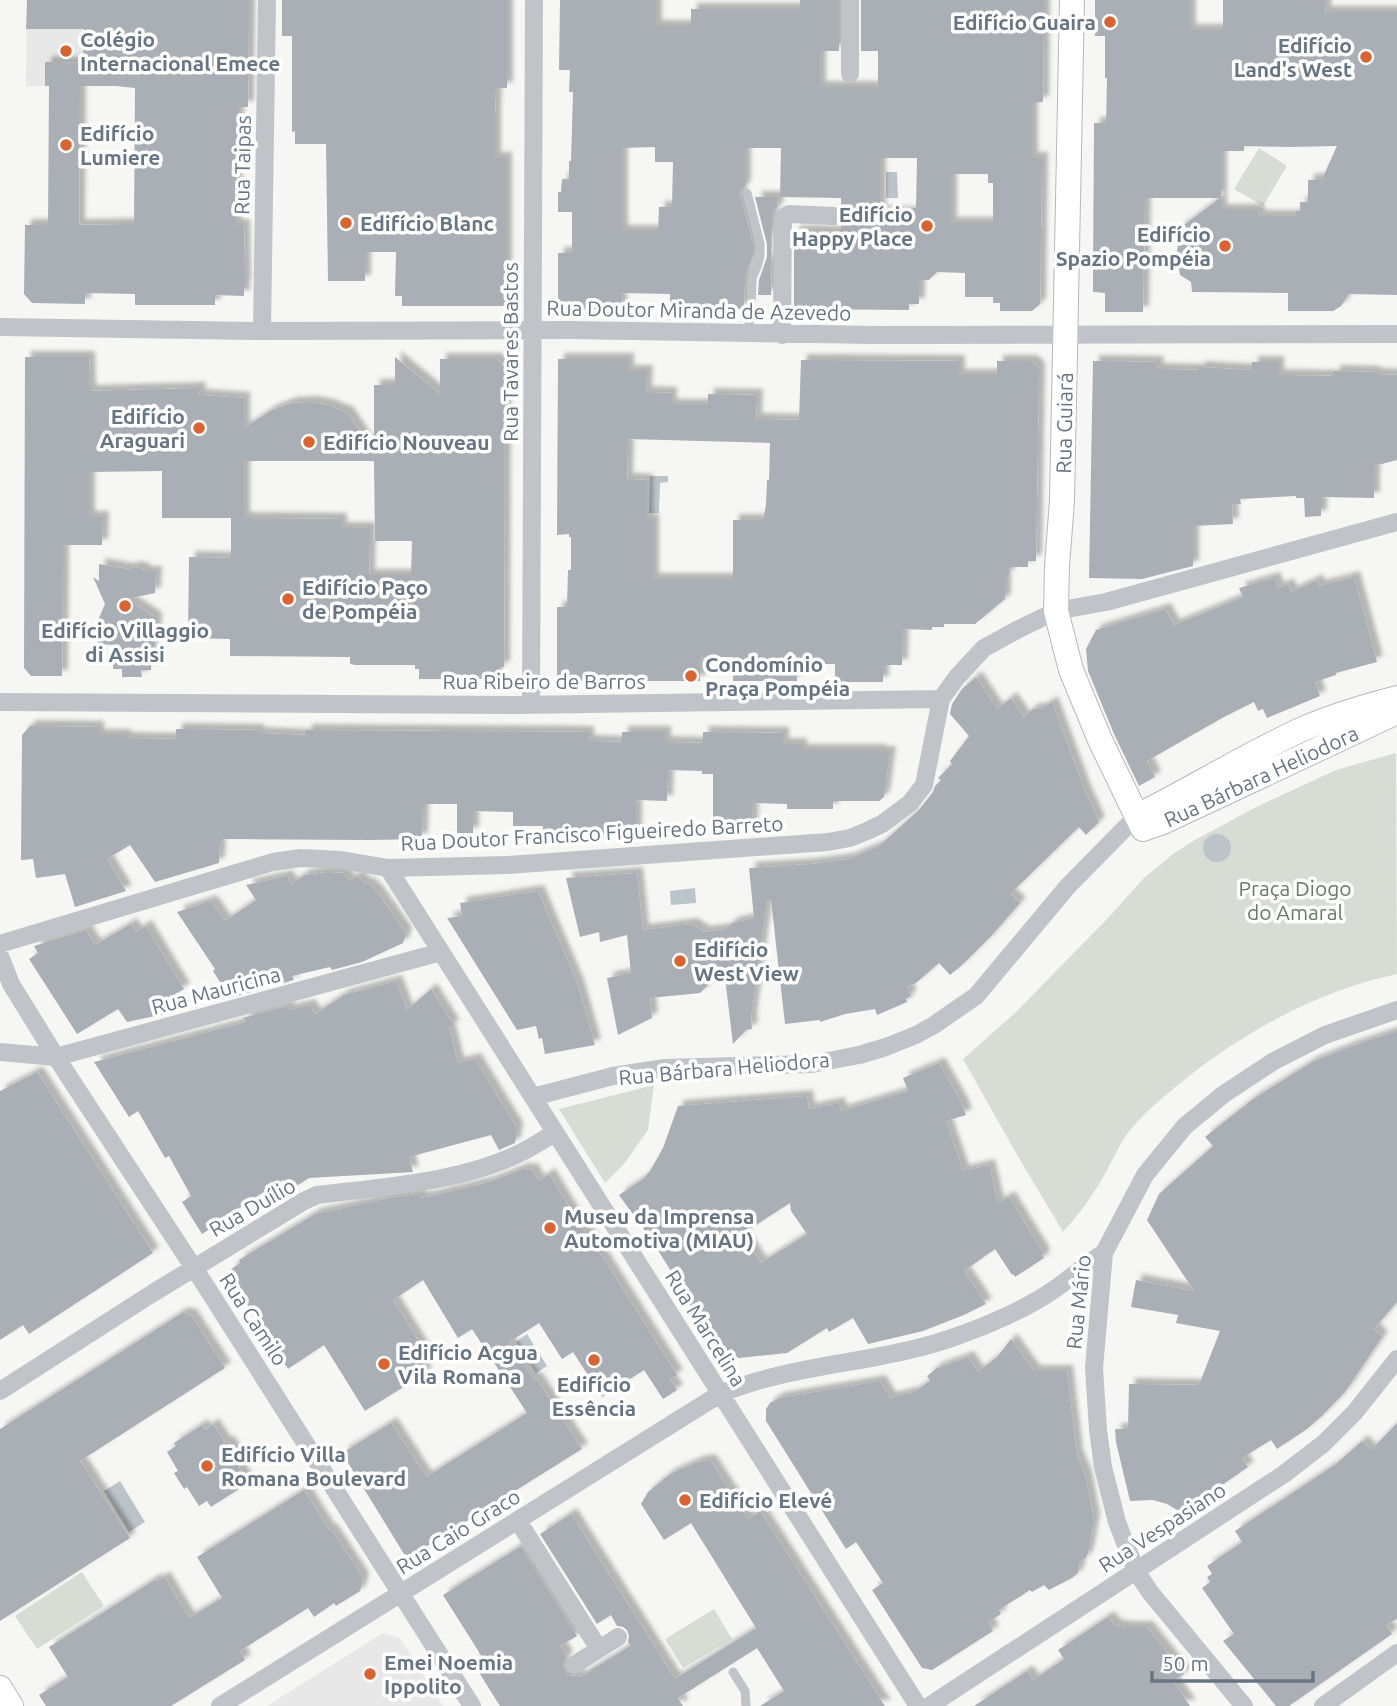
<svg xmlns="http://www.w3.org/2000/svg" width="1397" height="1706" viewBox="0 0 1397 1706" font-family="Ubuntu,sans-serif">
	<defs>
		<filter id="shadow"><feDropShadow dx="6" dy="-6" stdDeviation="2" flood-color="#0004"/></filter>
	</defs>
	<rect width="100%" height="100%" fill="#f6f7f4"/>
	<path fill="#e7e8e7" d="M27,0H106L135,86H26Z
		M383,1633L400,1638L443,1706H267Z"/>
	<path fill="#d7ddd5" d="M1259,148L1287,166L1263,206L1234,189Z
		M1396,753L1397,974C1322,990 1253,1027 1193,1073C1170,1091 1149,1108 1130,1130C1118,1146 1111,1164 1101,1181C1090,1199 1078,1216 1063,1232L1016,1153L963,1059L1015,1013L1108,918L1144,878L1173,854L1195,840L1260,805L1336,770Z
		M654,1085L648,1130L624,1164L605,1183L559,1109Z
		M82,1572L104,1606L37,1649L15,1616Z
		M714,1609L732,1639L683,1668L665,1639Z"/>
	<path fill="#bac4c9" d="M886,172H897L898,198H886Z
		M650,476H668V482L660,483L659,513H649Z
		M1203 848a14 14 0 1 1 28 0a14 14 0 1 1-28 0Z
		M695,888L696,903L671,905L670,891Z
		M527,1334L547,1366L536,1373L516,1342Z
		M120,1481L145,1522L129,1532L104,1491Z"/>
	<path fill="#a9afb5" fill-rule="evenodd" filter="url(#shadow)" d="M27,0H249L248,107H238V171H236V225H244L245,285H244V296L215,295V305H135V294L85,293V304L32,303L24,294L25,225H48L49,86H45V62L83,63L84,29H26ZM80,86H116L135,88L134,224L79,225Z
		M282,0H507V88H496L495,111V158H506V306H402V296H395L396,252H365V281H328L326,144H295V131L292,132V36H282Z
		M560,0H656V26H691V9H800V0H839V51H820V87H878V51H861V0H1044L1043,102L1032,103V158H1042L1040,304L1032,311H1000V303H993V297H965V273L937,272L929,280H919V304H909V310L794,309V231L841,232V225L844,221L845,216L841,207V198L780,197L781,148H745V186L742,189L740,194L753,245V255L745,277L744,309H687V306H673V304H670V294L621,293V309L564,310L558,299V253H572V212H558V192H561L562,179H569V161H571L573,92H569L570,70H559ZM655,147V162H673L672,207H659L658,231H622V148ZM880,158H917L916,208H913V213L880,212ZM951,174H988V183H993V223H951Z
		M1095,0H1190V30H1223V0H1326L1325,12H1397V295L1349,294L1341,306L1333,311H1288V293L1192,292L1191,282L1180,275L1178,264L1177,252L1180,228L1220,198H1145L1143,312H1105V293L1093,292V274L1094,123H1106L1107,78H1105V36H1095ZM1244,146L1289,147L1337,146L1322,179L1308,180V202H1300V211H1296V216H1259L1258,210H1221V151H1244Z
		M755,197H778L777,208L773,212L772,218L771,295H758L759,280L767,257V244Z
		M25,357H89L90,391L200,388L199,395L244,398V428L272,410L291,403L311,402L328,405L342,411L347,412L374,453V385H395V357L440,394V359H496L505,367L504,667L499,668V670H496V679H419V669H415V665H356L350,664V657L230,656V639L188,638L189,557L231,558V518L341,519V528H370L369,575H411L412,541H375L374,461H244V518H162V471L89,472V517H103L102,545H63L62,676H31L24,668Z
		M558,359H628V371H647L646,392L671,393V405H708V394L757,395L756,419L799,420L801,360L959,361V375H997V361H1031L1039,368L1036,561H1028V567H1009V575H1005V599L975,624H944V627H932V630L903,629L902,665H883V682H835V664H797V681H733V657H700V681H557V607H567L568,570H571V537H569V534L557,535ZM628,439L770,443L769,480H767L766,505L763,520H733V579H653V520H647V480L627,479Z
		M1093,361L1158,362L1157,369L1199,370V367L1252,370V362H1278V375L1334,376V371L1375,372V374L1397,375V460L1374,466V498L1321,497V516L1305,517L1304,498H1296V496L1240,499L1241,504H1232L1233,524L1193,526V566L1142,579L1089,578Z
		M99,564L128,569L135,567L143,569L145,572H156L155,593L127,599L156,618L155,645H151V670H141L142,677H122V669H113V645L98,644L99,618L105,604L93,577L99,581Z
		M1354,577L1377,662L1336,673V675L1315,682L1320,696L1267,718L1263,709L1258,711L1254,702L1222,718L1147,761L1155,777L1139,786L1114,734L1088,671L1086,649L1096,630L1165,609L1174,625L1243,597L1239,588L1274,578L1278,588L1288,584L1291,592L1317,580L1319,586Z
		M976,677L997,709L1011,698L1024,717L1033,709H1040L1052,702L1085,791L1099,822L1086,835L1079,827L1010,894L1020,903L993,934L962,965L950,975L939,963L916,983L907,987L911,996L906,999L907,1002L877,1015L875,1009L845,1014L820,1022V1020L785,1024L771,900H767L751,1018L752,1029L746,1030L733,1044L724,970L700,993L650,998L652,1018L618,1035L607,978L631,973L627,935L600,942L599,932L580,937L566,878L637,873L643,930L692,924L704,932L726,929L732,923L754,918L749,868L811,864L848,859L879,846L919,810L933,792L935,786L941,780L938,778L952,764L950,761L969,736L950,714L952,704L962,689Z
		M30,726L98,727V735H125V738L176,739V729L258,730V733L306,735V730L588,732V741L622,742V732H665V742L703,743V732L783,733V744H801V750H880V752H890L884,797L879,801H833V809H787V804L753,803L752,827L713,829V774H702V771L668,770L667,801L636,800V833L543,836V826H513V812L473,811V833H457V804H423L422,839L370,840L220,839L219,863L155,882L130,845L107,859L126,891L75,907L65,874L36,878L33,859L21,860L22,735Z
		M328,872L344,873L349,881L357,876L365,884L368,883L378,893L406,933L403,943L362,962L332,970L330,967L292,976L294,980L230,998L213,971L215,969L177,912L211,901L225,921L256,900L246,885L287,876L291,884L305,875Z
		M538,891L578,985L595,1045L545,1054L542,1038L539,1039L536,1026L517,1030L447,918L462,916L460,903Z
		M131,924L136,932L146,926L184,989L166,999L174,1012L127,1022L118,1009L77,1034L29,959L38,953L34,946L86,930L95,945Z
		M396,981L407,1010L431,989L454,1026L449,1027L458,1063L475,1059L517,1128L515,1143L499,1150L491,1135L409,1157L413,1172L309,1178L290,1190L283,1180L218,1221L219,1223L202,1234L182,1202L191,1196L169,1156L165,1158L138,1111L129,1117L94,1062L246,1022L243,1018L287,1006L289,1010L309,1005L315,1014L344,995Z
		M1397,1031V1302L1374,1329L1382,1337L1345,1392L1323,1415L1307,1429L1277,1449L1271,1440L1242,1458L1248,1467L1182,1513L1167,1504L1153,1500L1130,1501L1116,1442L1115,1429H1128L1129,1384L1199,1385L1220,1331L1176,1323L1178,1315L1131,1307L1136,1280L1194,1291L1147,1220L1159,1194L1213,1146L1205,1137L1253,1099L1312,1062L1352,1046Z
		M939,1063L962,1104L966,1115L946,1121L963,1171L989,1165L998,1203L1009,1197L1044,1254L1042,1255L1044,1258L1015,1277L1013,1274L1012,1275L995,1249L964,1271L986,1304L964,1315L923,1331L868,1344L853,1318L829,1332L827,1328L787,1353L739,1358L730,1356L722,1351L715,1345L687,1301L688,1299L653,1242L619,1195L643,1179L650,1171L663,1148L678,1106L807,1096L809,1109L839,1103L841,1111L908,1091L903,1078ZM790,1203L791,1211L807,1234L761,1263L742,1234Z
		M37,1072L153,1253L29,1334L23,1325L0,1340V1091Z
		M525,1168L526,1171L531,1168L539,1181L549,1174L586,1235L588,1234L677,1375L670,1379L677,1390L663,1399L644,1370L602,1397L573,1352L562,1359L539,1323L509,1342L534,1380L536,1378L582,1449L411,1556L404,1554L342,1453L391,1423L426,1477L527,1413L472,1329L458,1338L423,1280L393,1300L431,1362L422,1367L426,1373L365,1411L324,1345L288,1369L233,1282L236,1280L230,1270L240,1263L239,1260L315,1214L394,1197L419,1194L421,1198L427,1197L489,1182Z
		M182,1313L191,1315L225,1368L80,1461L130,1538L0,1621V1429Z
		M1011,1339L1034,1371H1067L1077,1455L1086,1477L1094,1520L1088,1553L1086,1558L1080,1562L1078,1573L1072,1578L1049,1590L1044,1585L1032,1592L1030,1590L999,1610L1001,1614L988,1622L993,1631L932,1670L922,1668L872,1590L883,1583L856,1542L846,1549L766,1421V1409L770,1403L779,1398L880,1381L890,1398L914,1392L930,1381L927,1376L937,1368L968,1357L978,1372L997,1357Z
		M1397,1423V1619L1386,1625L1392,1634L1289,1706H1276L1223,1641L1234,1634L1202,1588L1210,1582L1207,1577L1212,1574L1207,1566L1241,1543L1242,1542L1235,1531L1336,1464L1362,1441L1371,1450Z
		M213,1424L225,1443L228,1441L239,1458L235,1461L246,1479L237,1485L239,1489L211,1507L207,1501L199,1506L187,1487L184,1489L174,1473L178,1471L167,1452L176,1446L174,1443L202,1425L205,1430Z
		M710,1460L748,1519L760,1511L885,1706H760L784,1691L757,1648L678,1698L683,1706H500L473,1663L482,1657L443,1595L521,1546L577,1636L560,1646L567,1656L564,1660L563,1666L568,1675L574,1676L578,1675L580,1677L630,1646L628,1642L629,1636L627,1630L623,1627L617,1626L611,1615L597,1624L540,1534L571,1514L675,1679L756,1628L691,1523L664,1540L641,1504L648,1492L670,1474L697,1462Z
		M304,1490L329,1530L331,1529L363,1578L360,1591L336,1606L334,1603L314,1617L308,1608L240,1651L245,1660L171,1706H46L39,1695L68,1677L49,1647L156,1579L157,1582L164,1577L189,1618L222,1598L197,1557Z
		M1108,1617L1115,1625L1124,1627H1147L1184,1674L1173,1681L1190,1706H974L1027,1671L1033,1680L1064,1659L1058,1650Z"/>
	<g fill="none" stroke-linecap="round" stroke-linejoin="round">
		<defs>
			<path id="secondary" d="M1072,0L1062,501L1057,566L1056,611L1071,670L1100,740L1143,829L1163,822L1397,712
				M1137,816C1194,788 1247,754 1305,728C1335,715 1366,706 1397,698
				M0,1688L11,1706"/>
		</defs>
		<use href="#secondary" stroke="#b5b9bd" stroke-width="26"/>
		<path stroke="#c0c3c7" stroke-width="9" d="M747,193L760,244V256L757,267L752,278L751,309L748,334
			M733,1672L745,1691L746,1706"/>
		<path stroke="#c0c3c7" stroke-width="18" d="M850,0V74
			M0,327L262,331L572,330L876,335L1397,334
			M262,331L267,0
			M782,335L783,218L789,214L834,216
			M0,702L516,705L941,699
			M531,704L534,0
			M388,868L918,1706
			M0,944L273,862L301,858L341,860L388,868L507,865L828,842L850,838L867,831L882,824L910,803L924,785L941,699L957,677L984,648L1019,629L1056,611L1106,602L1397,522
			M0,956L11,984L56,1057L207,1288L472,1706
			M0,1052L56,1057L441,952
			M533,1097L613,1076L665,1068L812,1064L859,1055L886,1047L916,1035L934,1025L976,996L1068,886L1137,816
			M0,1391L153,1293L304,1201L317,1195C383,1187 463,1182 522,1152C534,1146 544,1139 555,1133
			M518,1521L599,1649
			M574,1665L618,1637
			M220,1706L720,1394C797,1362 883,1364 960,1335C989,1325 1027,1308 1052,1291C1070,1279 1085,1264 1104,1253
			M929,1706L1284,1474L1323,1444L1355,1412L1397,1359
			M1244,1706L1150,1592L1136,1571L1117,1522L1103,1467L1098,1430L1094,1368L1104,1253L1145,1175L1185,1126L1224,1094L1274,1061L1325,1035L1397,1010
			M1323,1706L1397,1653"/>
		<use href="#secondary" stroke="#fff" stroke-width="24"/>
	</g>
	<g fill="#db632f" stroke="#fff" stroke-width="2.5">
		<circle cx="1110" cy="22" r="7"/>
		<circle cx="66" cy="51" r="7"/>
		<circle cx="1366" cy="57" r="7"/>
		<circle cx="66" cy="145" r="7"/>
		<circle cx="346" cy="223" r="7"/>
		<circle cx="927" cy="226" r="7"/>
		<circle cx="1225" cy="246" r="7"/>
		<circle cx="199" cy="428" r="7"/>
		<circle cx="309" cy="442" r="7"/>
		<circle cx="288" cy="599" r="7"/>
		<circle cx="125" cy="606" r="7"/>
		<circle cx="691" cy="676" r="7"/>
		<circle cx="680" cy="961" r="7"/>
		<circle cx="550" cy="1228" r="7"/>
		<circle cx="594" cy="1360" r="7"/>
		<circle cx="384" cy="1364" r="7"/>
		<circle cx="207" cy="1466" r="7"/>
		<circle cx="685" cy="1500" r="7"/>
		<circle cx="370" cy="1674" r="7"/>
	</g>
	<g text-anchor="middle" dominant-baseline="central" stroke-width="7" stroke-linejoin="round" paint-order="stroke">
		<g font-size="21" font-weight="bold" fill="#677583" stroke="#fff" text-anchor="start">
			<text x="1096" y="22" text-anchor="end">Edifício Guaira</text>
			<text x="80" y="39">Colégio<tspan x="80" dy="24">Internacional Emece</tspan></text>
			<text x="1352" y="45" text-anchor="end">Edifício<tspan x="1352" dy="24">Land's West</tspan></text>
			<text x="80" y="133">Edifício<tspan x="80" dy="24">Lumiere</tspan></text>
			<text x="913" y="214" text-anchor="end">Edifício<tspan x="913" dy="24">Happy Place</tspan></text>
			<text x="360" y="223">Edifício Blanc</text>
			<text x="1211" y="234" text-anchor="end">Edifício<tspan x="1211" dy="24">Spazio Pompéia</tspan></text>
			<text x="185" y="416" text-anchor="end">Edifício<tspan x="185" dy="24">Araguari</tspan></text>
			<text x="323" y="442">Edifício Nouveau</text>
			<text x="302" y="587">Edifício Paço<tspan x="302" dy="24">de Pompéia</tspan></text>
			<text x="125" y="630" text-anchor="middle">Edifício Villaggio<tspan x="125" dy="24">di Assisi</tspan></text>
			<text x="705" y="664">Condomínio<tspan x="705" dy="24">Praça Pompéia</tspan></text>
			<text x="694" y="949">Edifício<tspan x="694" dy="24">West View</tspan></text>
			<text x="564" y="1216">Museu da Imprensa<tspan x="564" dy="24">Automotiva (MIAU)</tspan></text>
			<text x="398" y="1352">Edifício Acgua<tspan x="398" dy="24">Vila Romana</tspan></text>
			<text x="594" y="1384" text-anchor="middle">Edifício<tspan x="594" dy="24">Essência</tspan></text>
			<text x="221" y="1454">Edifício Villa<tspan x="221" dy="24">Romana Boulevard</tspan></text>
			<text x="699" y="1500">Edifício Elevé</text>
			<text x="384" y="1662">Emei Noemia<tspan x="384" dy="24">Ippolito</tspan></text>
		</g>
		<g font-size="21" fill="#677583" stroke="#fff">
			<text transform="translate(242 165) rotate(-89)">Rua Taipas</text>
			<text transform="translate(699 310) rotate(1)">Rua Doutor Miranda de Azevedo</text>
			<text transform="translate(510 352) rotate(-90)">Rua Tavares Bastos</text>
			<text transform="translate(1064 423) rotate(-89)">Rua Guiará</text>
			<text x="544" y="681">Rua Ribeiro de Barros</text>
			<text transform="translate(1261 776) rotate(-25)">Rua Bárbara Heliodora</text>
			<text transform="translate(592 833) rotate(-3)">Rua Doutor Francisco Figueiredo Barreto</text>
			<text transform="translate(216 990) rotate(-15)">Rua Mauricina</text>
			<text transform="translate(724 1068) rotate(-5)">Rua Bárbara Heliodora</text>
			<text transform="translate(252 1207) rotate(-30)">Rua Duílio</text>
			<text transform="translate(1078 1302) rotate(-84)">Rua Mário</text>
			<text transform="translate(254 1319) rotate(57)">Rua Camilo</text>
			<text transform="translate(706 1328) rotate(58)">Rua Marcelina</text>
			<text transform="translate(1162 1527) rotate(-33)">Rua Vespasiano</text>
			<text transform="translate(458 1531) rotate(-32)">Rua Caio Graco</text>
		</g>
		<g font-size="21" fill="#687b65" stroke="#fff">
			<text x="1295" y="888">Praça Diogo<tspan x="1295" dy="24">do Amaral</tspan></text>
		</g>
	</g>
	<path d="M1152 1671v10h161v-10" fill="none" stroke="#677583" stroke-width="3.5"/>
	<text x="1162" y="1671" font-size="21" fill="#677583" stroke="#ffffff" stroke-width="5" paint-order="stroke">50 m</text>
</svg>
